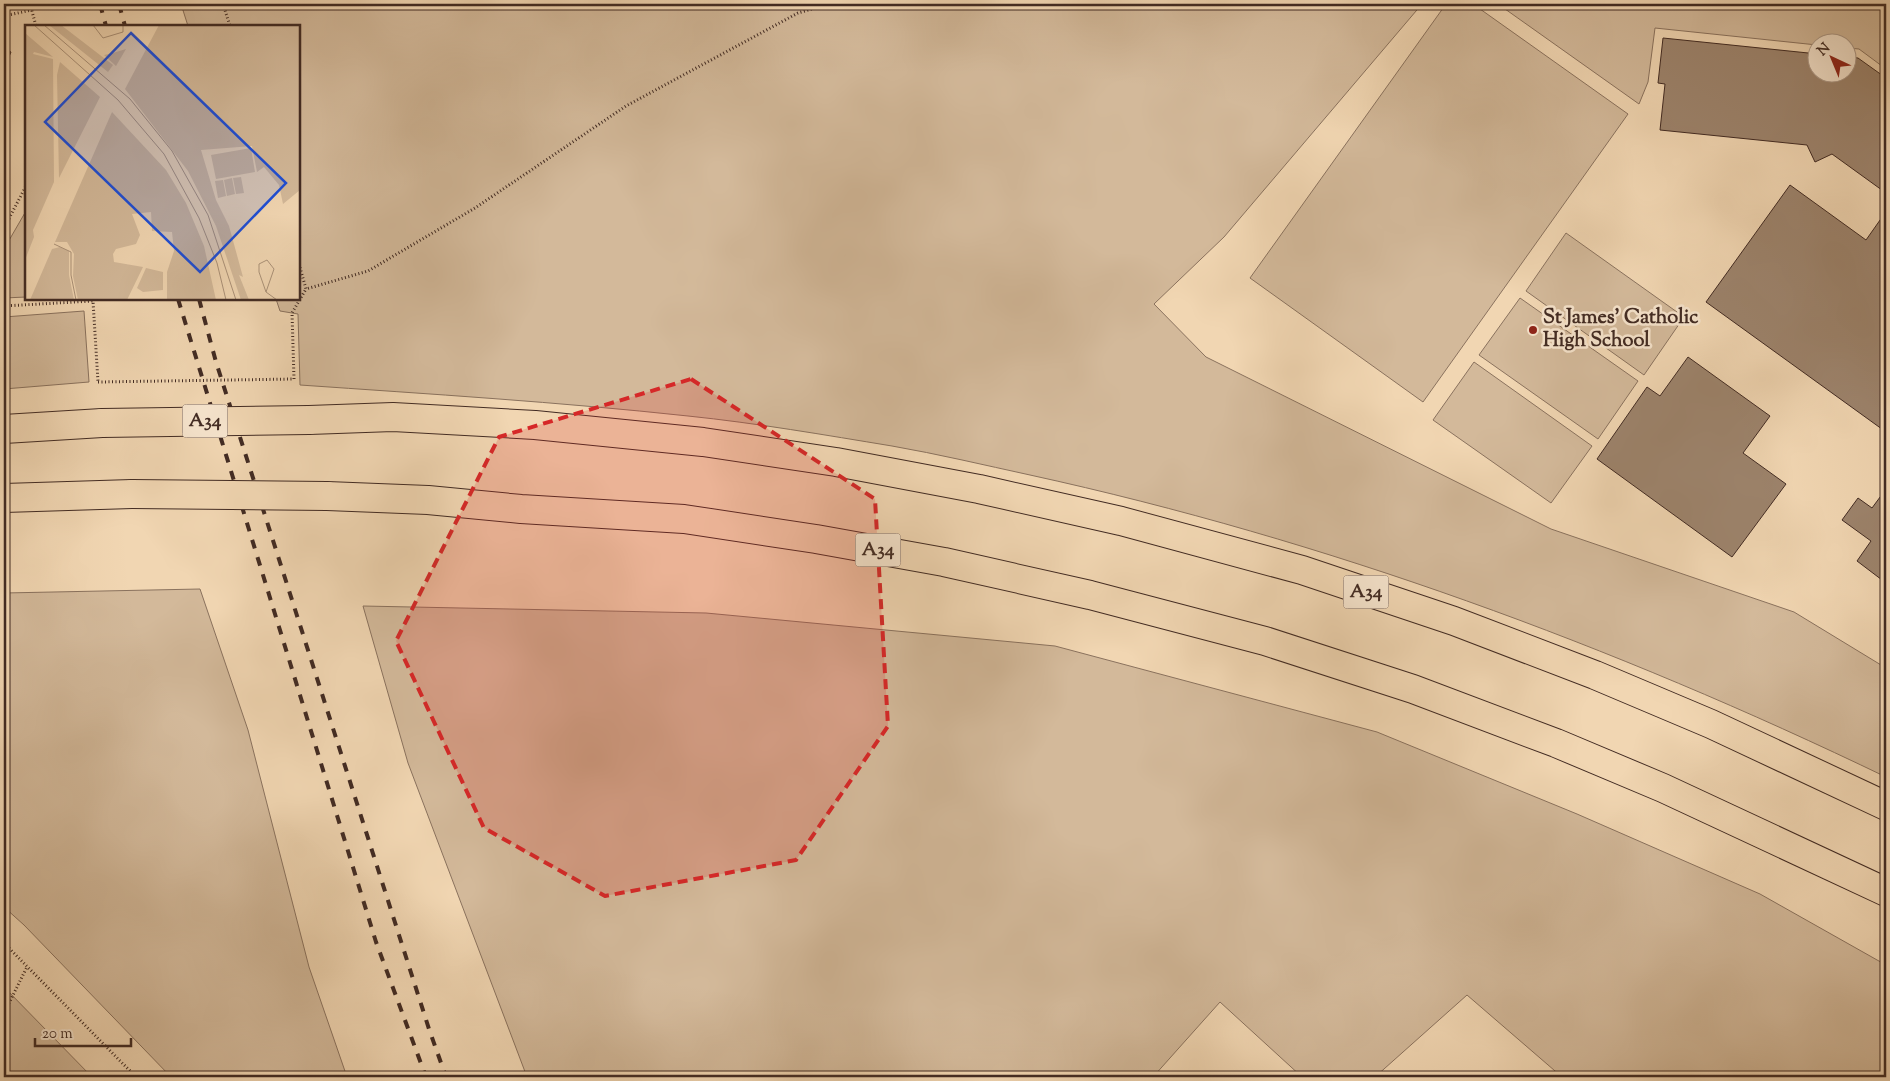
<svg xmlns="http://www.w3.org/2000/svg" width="1890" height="1081" viewBox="0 0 1890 1081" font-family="'Sorts Mill Goudy',serif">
	<rect width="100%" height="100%" fill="#f1d6b2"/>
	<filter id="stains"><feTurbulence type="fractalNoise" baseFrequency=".004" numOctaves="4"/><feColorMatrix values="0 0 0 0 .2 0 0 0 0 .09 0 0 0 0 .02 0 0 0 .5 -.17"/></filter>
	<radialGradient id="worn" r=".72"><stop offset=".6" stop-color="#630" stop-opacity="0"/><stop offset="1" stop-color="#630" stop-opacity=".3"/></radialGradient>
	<path fill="#d3b99a" stroke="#8a725e" d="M181,4H1422L1224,237L1154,304L1206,357L1551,529L1794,612L1886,668V777C1612,645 1327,540 1030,475C984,465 938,454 892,446C825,435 756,423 688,416C559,402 429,394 300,385L298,314L280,311L276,299H299V26H188Z
		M1446,4H1473L1628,114L1423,402L1250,278Z
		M1498,4H1886V69L1859,49L1848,48V42H1818L1817,45L1655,28L1648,82L1639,104Z
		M26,211V297L4,298V249Z
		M1566,233L1684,317L1644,375L1526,291Z
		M1520,298L1638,381L1598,439L1479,355Z
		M84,311L89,382L4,389V317Z
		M1474,362L1592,446L1551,503L1433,420Z
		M200,589L248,730L309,967L347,1077H171L24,925L4,907V593Z
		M363,606L706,613L1055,646L1377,732L1577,814L1760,894L1886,965V1077H1562L1467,995L1375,1077H1302L1220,1002L1153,1077H527L408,763Z
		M4,987L5,988L92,1077H4Z"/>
	<path fill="#9d846d" stroke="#422b23" d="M1663,38L1818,54V72H1848V57L1858,58L1886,78V193L1832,154L1815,162L1807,145L1660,130L1665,84L1658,83Z
		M4,49L11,52L4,68Z
		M1790,185L1866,240L1885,213L1886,215V432L1706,302Z
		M1688,357L1770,416L1743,453L1786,484L1732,557L1597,459L1647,387L1660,396Z
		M1886,489V583L1857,561L1871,541L1842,520L1858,498L1872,508Z"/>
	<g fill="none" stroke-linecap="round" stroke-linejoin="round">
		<defs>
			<path id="highway" d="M309,420L393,417L535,425L703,442L836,462L979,489L1121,521L1302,570L1454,621L1595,675L1711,724L1886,806
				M4,429L102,423
				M327,496L428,500L521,509L684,519L816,539L944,562L1090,595L1265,641L1413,689L1556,743L1663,788L1886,892
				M4,498L132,494"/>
		</defs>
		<use href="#highway" stroke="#422b23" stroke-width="30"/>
		<path stroke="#422b23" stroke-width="3" stroke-dasharray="1 2.5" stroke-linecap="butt" d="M30,4L36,26
			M223,4L230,26
			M4,16L32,10
			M4,228L26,186
			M299,264L306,289L368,271L475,208L626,106L798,13L829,4
			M4,306L93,301L98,382
			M294,379L292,313L306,289
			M4,943L136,1077
			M4,1013L27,967"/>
		<use href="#highway" stroke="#f1d6b2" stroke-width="28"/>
		<path stroke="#422b23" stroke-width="4" stroke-dasharray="9 9" stroke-linecap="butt" d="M100,4L106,26
			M119,4L125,26
			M178,299L376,942L426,1077
			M199,299L216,362L429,1029L446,1077"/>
		<defs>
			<path id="highway-bridge" d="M102,423L309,420
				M132,494L327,496"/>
		</defs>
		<use href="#highway-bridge" stroke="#422b23" stroke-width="30" stroke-linecap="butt"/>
		<path stroke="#422b23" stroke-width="3" stroke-dasharray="1 2.5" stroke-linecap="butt" d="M98,382L294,379"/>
		<use href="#highway-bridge" stroke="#f1d6b2" stroke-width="28"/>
	</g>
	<path fill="#d62828" fill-opacity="0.2" stroke="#d62828" stroke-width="4" stroke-dasharray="10 6" stroke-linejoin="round" d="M691,379L875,499L888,726L796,860L605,896L484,828L396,641L499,437Z"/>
	<circle fill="#8f2418" stroke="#f6e4cd" stroke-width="2" cx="1533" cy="330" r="5"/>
	<g text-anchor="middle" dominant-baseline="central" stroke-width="5" stroke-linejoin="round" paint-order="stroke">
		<g fill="#f6e4cd" stroke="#786256" stroke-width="1">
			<rect x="182.5" y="404.5" width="45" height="33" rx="4"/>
			<rect x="855.5" y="533.5" width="45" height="33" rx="4"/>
			<rect x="1343.5" y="575.5" width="45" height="33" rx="4"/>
		</g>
		<g font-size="19" font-weight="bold" fill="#422b23">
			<text x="205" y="421">A34</text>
			<text x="878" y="550">A34</text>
			<text x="1366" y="592">A34</text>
		</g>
		<g font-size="20" font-weight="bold" fill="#422b23" stroke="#f6e4cd" text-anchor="start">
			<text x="1543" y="318">St James' Catholic<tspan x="1543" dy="23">High School</tspan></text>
		</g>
	</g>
	<g transform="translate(25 25)">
		<rect width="275" height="275" fill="#f1d6b2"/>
		<path d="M24,0H36L88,40L83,47ZM134,0H275V165L258,179L254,160L239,142L232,147L227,121L176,125L191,175L204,201L218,252L214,250L224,275H216L191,201L163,146L100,64ZM0,8L28,32L9,27L8,29L28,34L29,157L8,205L9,212L0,235ZM101,24L91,41L79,30L88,28ZM35,37L75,72L34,153L32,50ZM87,87L141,145L161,178L179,221L191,275H142V247L149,226L147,207L127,206L126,187L107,189L115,210L111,219L91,224L88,229L89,237L118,242L102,275H53L48,251L49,229L42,217H30ZM226,123L230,147L191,154L186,130ZM216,152L219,168L211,169L208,153ZM207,153L210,169L202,171L199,155ZM198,155L201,171L193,173L190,156ZM35,222L44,226V250L49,275H5L27,224ZM121,243L138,247V265L118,267L112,263Z" fill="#d3b99a"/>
		<path fill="none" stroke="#ab9279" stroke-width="1" d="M9,0L93,75L139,129L174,193L192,238L201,275M19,0L105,74L147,126L183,190L211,275M68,0L78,13L98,7V0M29,219L46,227V250L51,275M241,267L249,244L242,235L234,239V247L241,267L252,275"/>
		<path fill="#1d4ed8" fill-opacity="0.15" stroke="#1d4ed8" stroke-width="2.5" d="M106,8L261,158L175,247L20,97Z"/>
		<rect width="275" height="275" fill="none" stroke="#422b23" stroke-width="2.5"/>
	</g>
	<rect width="1890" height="1081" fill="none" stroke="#f1d6b2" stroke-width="20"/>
	<rect x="5" y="5" width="1880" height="1071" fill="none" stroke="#422b23" stroke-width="2.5"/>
	<rect x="10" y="10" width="1870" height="1061" fill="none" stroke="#422b23"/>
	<g transform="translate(1832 58) rotate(316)"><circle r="24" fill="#f6e4cd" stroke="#ae9a89"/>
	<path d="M0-4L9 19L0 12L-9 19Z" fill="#8f2418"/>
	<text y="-8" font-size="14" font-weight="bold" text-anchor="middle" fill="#422b23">N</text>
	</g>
	<path d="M35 1038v8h96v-8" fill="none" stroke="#422b23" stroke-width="2.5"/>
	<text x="42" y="1038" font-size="15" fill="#422b23" stroke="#f6e4cd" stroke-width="4" paint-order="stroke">20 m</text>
	<rect width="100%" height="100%" filter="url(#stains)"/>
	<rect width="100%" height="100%" fill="url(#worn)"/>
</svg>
